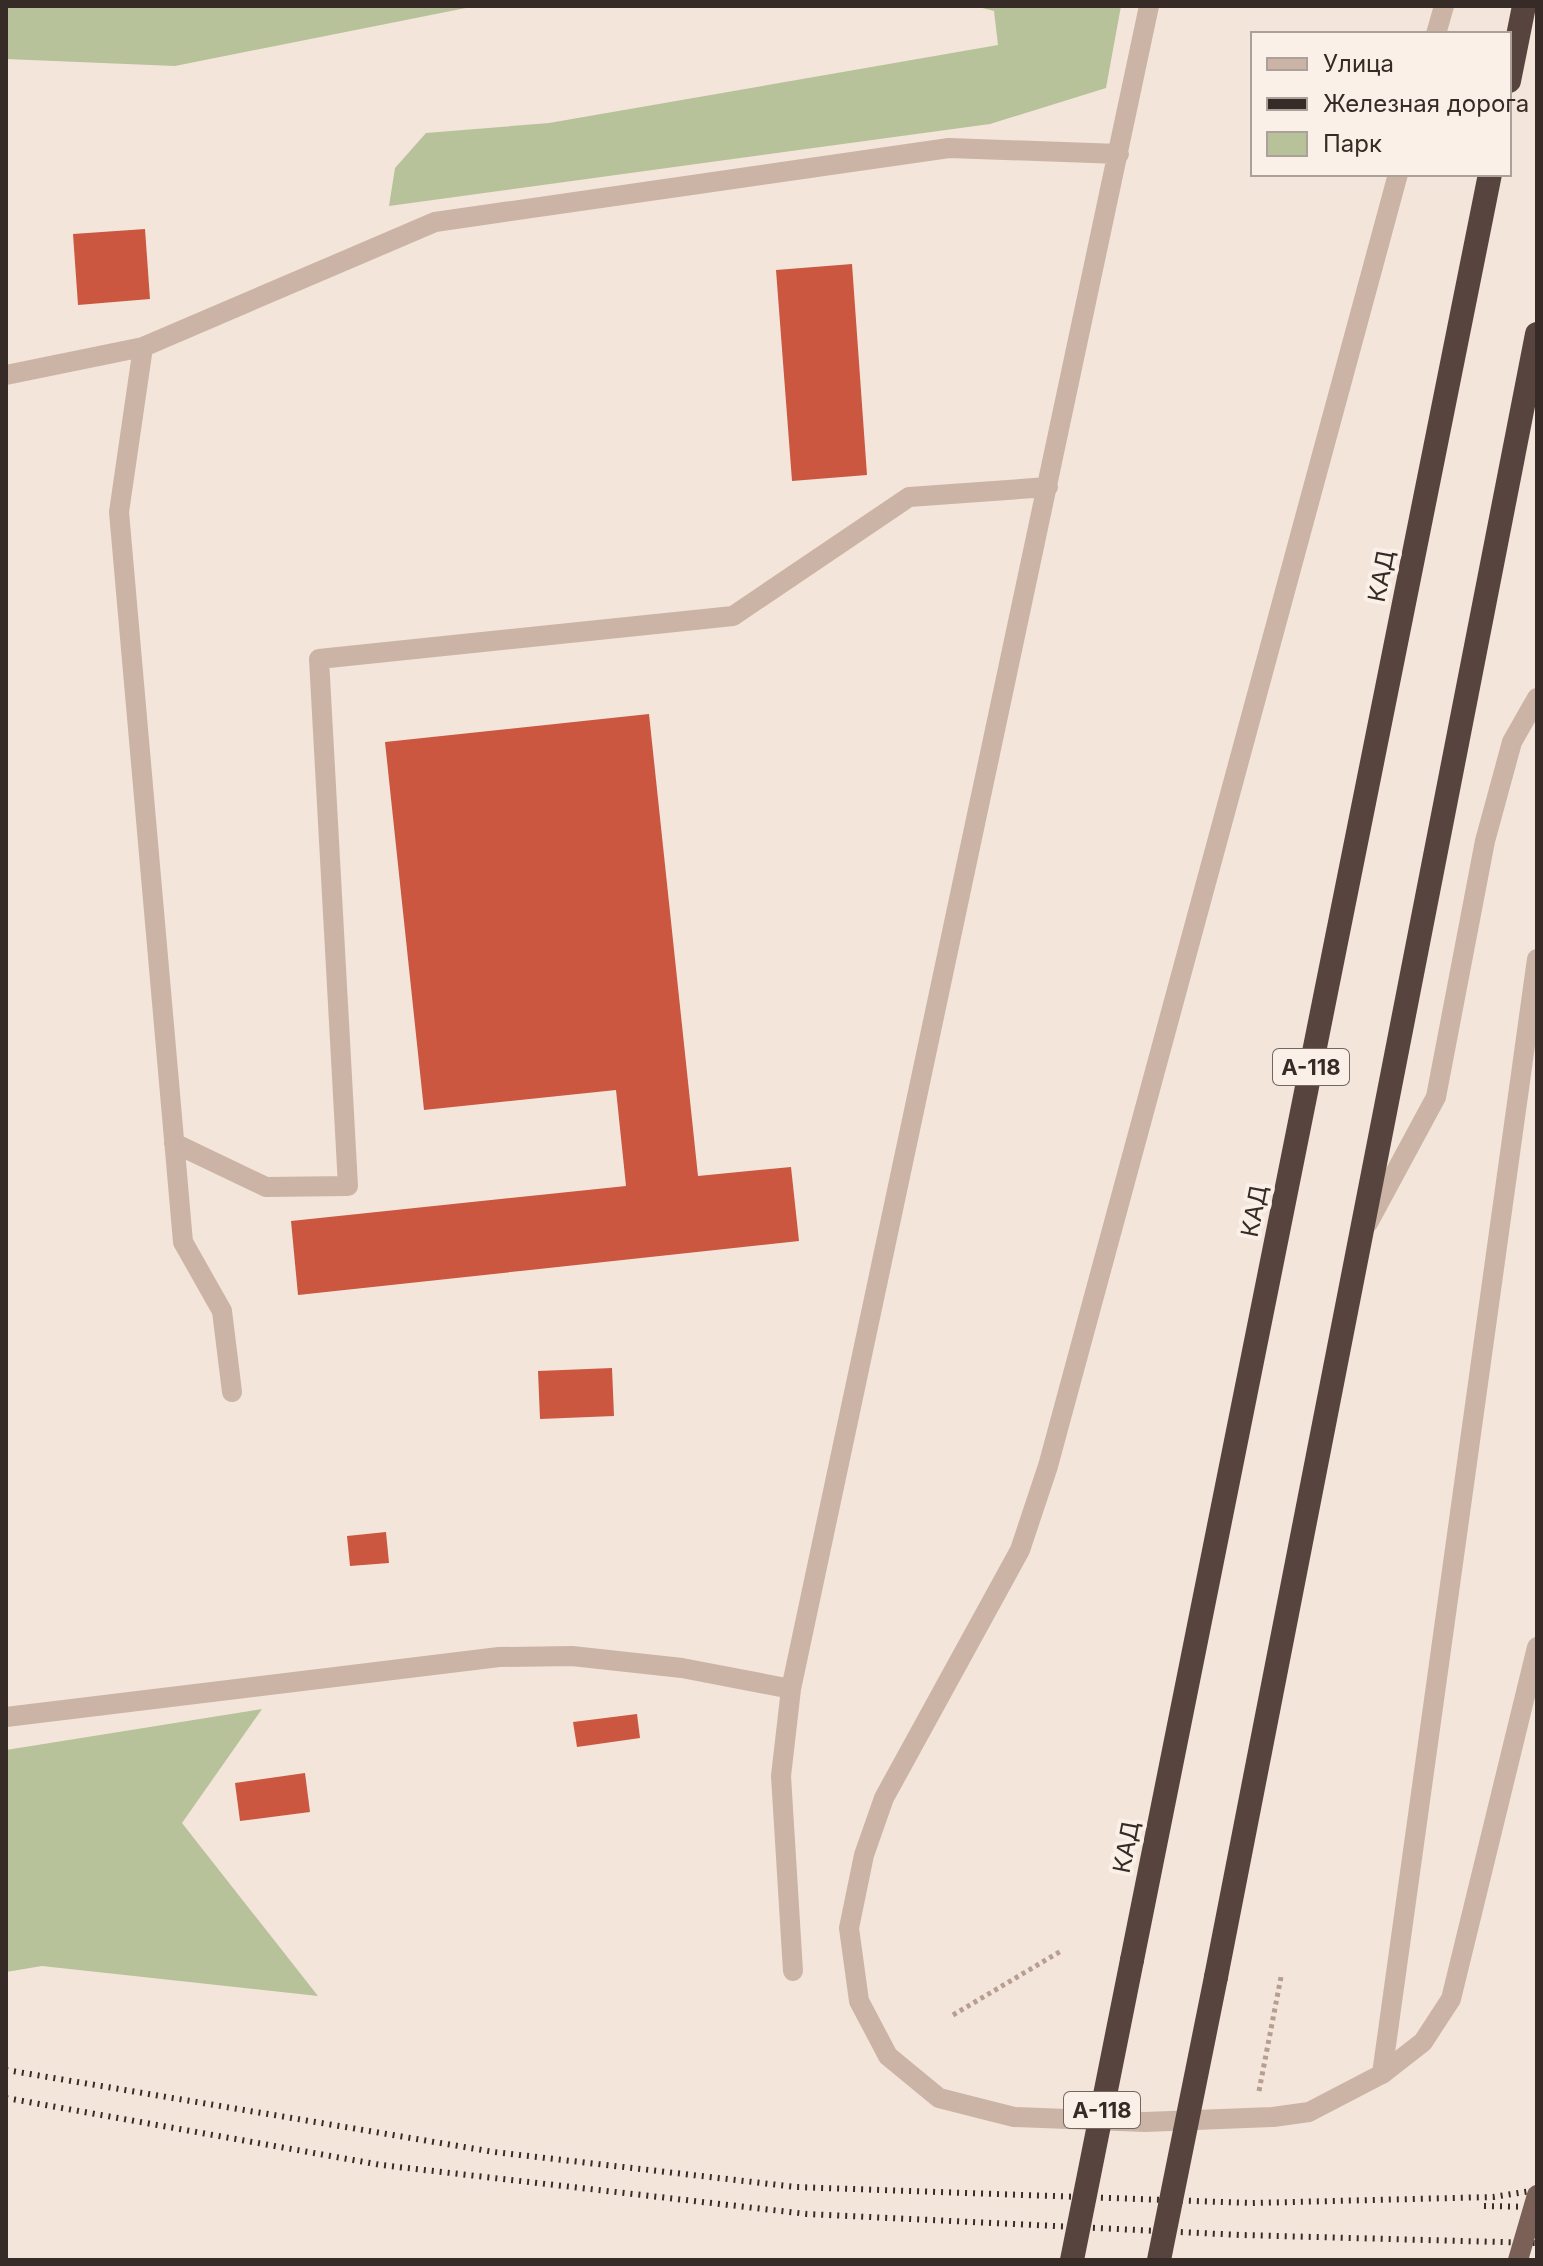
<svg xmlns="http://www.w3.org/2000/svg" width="1543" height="2266" viewBox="0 0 1543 2266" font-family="Inter,sans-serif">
	<rect width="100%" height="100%" fill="#f3e5da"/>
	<path fill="#b8c29a" d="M6,6H476L175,66L6,59Z
		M975,6H1121L1106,88L990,124L389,206L395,168L426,133L549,123L998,45L994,11Z
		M262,1709L182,1823L318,1996L42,1966L6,1972V1750Z"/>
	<path fill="#cb5740" d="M145,229L150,299L78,305L73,234Z
		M852,264L867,475L792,481L776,270Z
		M649,714L698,1176L791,1167L799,1241L298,1295L291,1221L626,1186L616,1090L424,1110L385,742Z
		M612,1368L614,1416L540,1419L538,1371Z
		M386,1532L389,1563L350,1566L347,1536Z
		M637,1714L640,1738L577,1747L573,1722Z
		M305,1773L310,1812L240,1821L235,1783Z"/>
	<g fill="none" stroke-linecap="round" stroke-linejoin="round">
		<path stroke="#b79e90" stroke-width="5" stroke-dasharray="4 4" stroke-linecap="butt" d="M953,2015L1061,1951
			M1259,2091L1281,1977"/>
		<path stroke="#cbb4a6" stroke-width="20" d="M143,347L119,512L183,1242L222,1311L232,1392
			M6,375L143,347L435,222L949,148L1119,154
			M174,1143L266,1187L348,1186L319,659L733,616L909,497L1048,487
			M6,1717L499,1657L572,1656L682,1668L791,1689
			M793,1971L781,1776L791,1689L1149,6
			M1382,2074L1537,959"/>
		<path stroke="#cbb4a6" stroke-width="20" d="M1436,34L1444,6
			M1398,174L1048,1466L1020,1550L884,1798L864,1855L849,1928L859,2001L888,2056L939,2098L1014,2117L1145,2122L1273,2117L1309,2112L1382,2074L1423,2042L1451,1999L1537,1647
			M1368,1223L1436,1097L1485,841L1512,742L1537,698"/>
		<path stroke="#58443e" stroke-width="24" d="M1509,81L1524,6
			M1132,1960L1490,174
			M1216,1977L1537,334"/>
		<path stroke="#372b27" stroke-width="6" stroke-dasharray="2 6" stroke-linecap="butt" d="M6,2070L494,2152L796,2187L1252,2203L1493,2197L1537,2190
			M6,2098L381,2165L807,2214L1241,2235L1537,2243
			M1484,2206L1537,2207"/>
		<path stroke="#7a6057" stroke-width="20" d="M1518,2260L1537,2195"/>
		<path stroke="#58443e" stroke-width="24" d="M1072,2260L1132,1960
			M1159,2260L1216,1977"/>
	</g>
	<g text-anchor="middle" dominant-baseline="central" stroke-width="8" stroke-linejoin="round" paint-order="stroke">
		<g fill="#faf0e7" stroke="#726661" stroke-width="2">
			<rect x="1273" y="1049" width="76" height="36" rx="6"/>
			<rect x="1064" y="2092" width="76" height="36" rx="6"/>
		</g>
		<g font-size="22" font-weight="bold" fill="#372b27">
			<text x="1311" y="1067">А-118</text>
			<text x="1102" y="2110">А-118</text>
		</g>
		<g font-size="24" fill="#372b27" stroke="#faf0e7">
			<text transform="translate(1381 576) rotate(-79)">КАД</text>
			<text transform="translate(1254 1211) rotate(-79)">КАД</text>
			<text transform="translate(1126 1847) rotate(-79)">КАД</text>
		</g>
	</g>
	<rect width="1543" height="2266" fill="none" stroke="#372b27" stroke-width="16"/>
	<rect x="1251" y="32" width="260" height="144" fill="#faf0e7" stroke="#aca19a" stroke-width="2"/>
	<rect x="1267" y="58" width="40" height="12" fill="#cbb4a6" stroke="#aca19a" stroke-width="2"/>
	<text x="1323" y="72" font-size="24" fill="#372b27">Улица</text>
	<rect x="1267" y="98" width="40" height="12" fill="#372b27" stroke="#aca19a" stroke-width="2"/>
	<text x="1323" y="112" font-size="24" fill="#372b27">Железная дорога</text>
	<rect x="1267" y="132" width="40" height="24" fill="#b8c29a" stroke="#aca19a" stroke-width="2"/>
	<text x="1323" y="152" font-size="24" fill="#372b27">Парк</text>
</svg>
